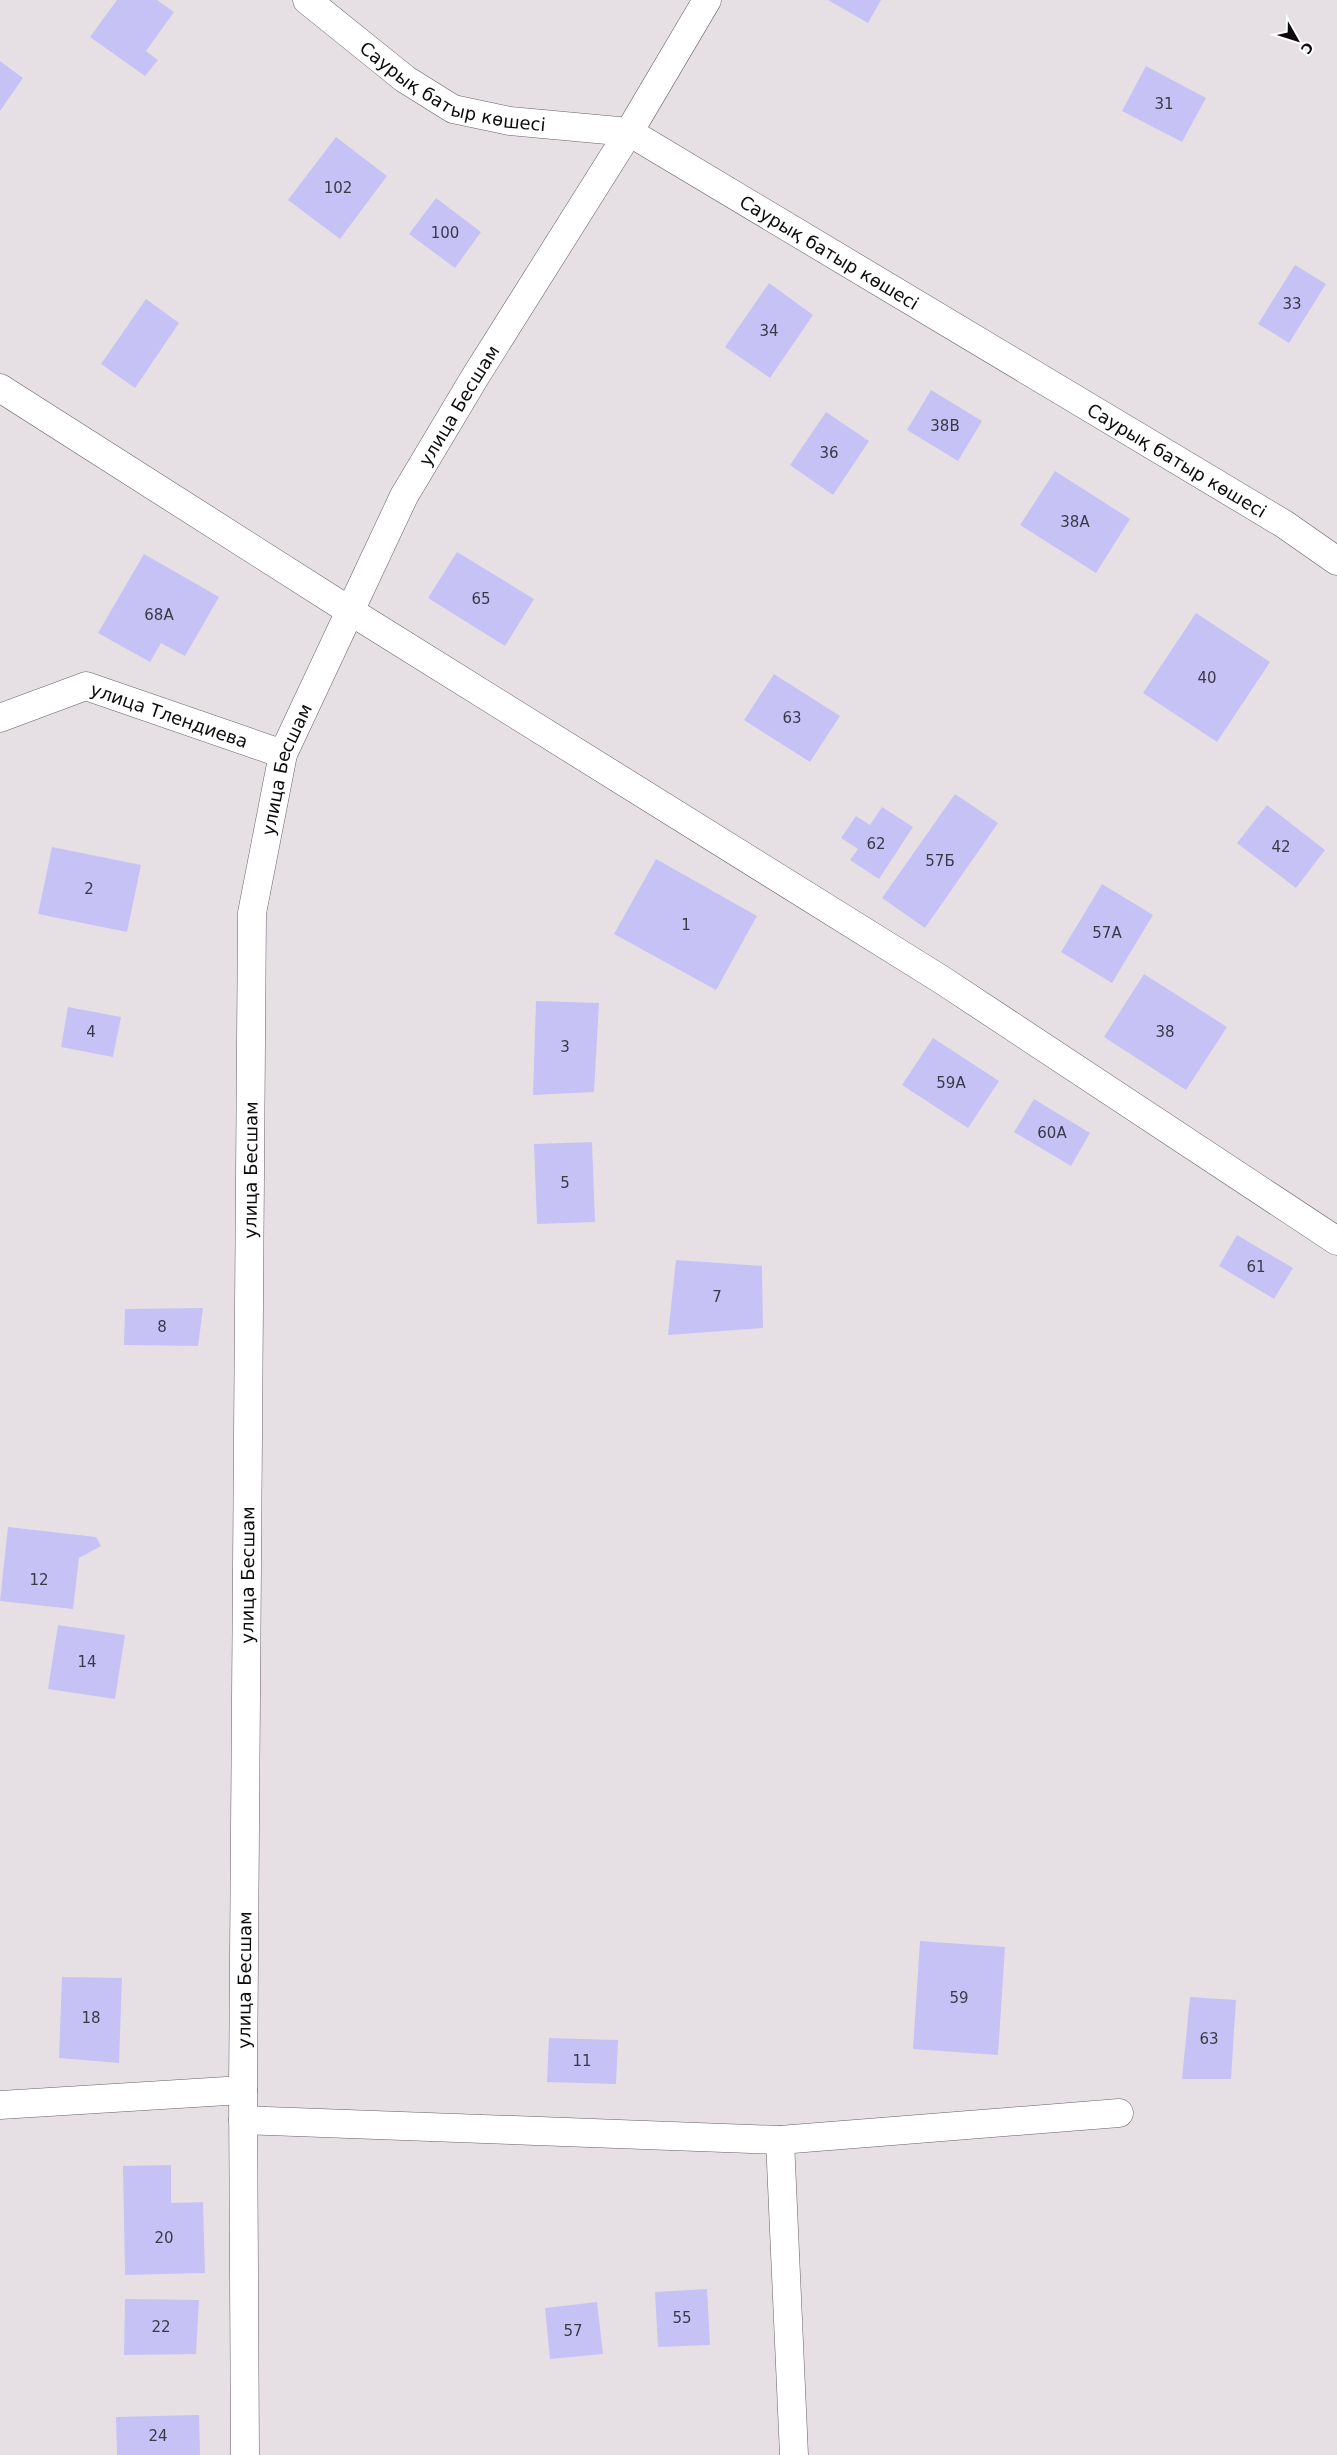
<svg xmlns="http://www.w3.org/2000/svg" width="1337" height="2455" viewBox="0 0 1337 2455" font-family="'DejaVu Sans',sans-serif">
	<rect width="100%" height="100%" fill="#e6e0e5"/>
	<path fill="#c7c2f6" d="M117,0H157L174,12L146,51L158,60L145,76L90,37Z
		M828,0H881L868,23Z
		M0,61L23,78L0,111Z
		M1146,66L1206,98L1182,142L1122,111Z
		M336,137L387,176L340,239L288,200Z
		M436,198L481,232L455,268L409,234Z
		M1295,265L1326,284L1289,343L1258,324Z
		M769,283L813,315L770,378L725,347Z
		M146,299L179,323L135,388L101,364Z
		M931,390L982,421L958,461L907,430Z
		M826,412L869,441L833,495L790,465Z
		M1055,471L1130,519L1096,573L1020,525Z
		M457,552L534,599L505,646L428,598Z
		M144,554L219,597L185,656L161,643L150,662L98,633Z
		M1196,613L1270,662L1217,742L1143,693Z
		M774,674L840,716L810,762L744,720Z
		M955,794L998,823L925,928L882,898Z
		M1267,805L1325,850L1296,888L1237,843Z
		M882,807L913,827L879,879L850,860L858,849L841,838L856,816L870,825Z
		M52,847L141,865L127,932L38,914Z
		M656,859L757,916L716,990L614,934Z
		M1102,884L1153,915L1112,983L1061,952Z
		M1144,974L1227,1027L1186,1090L1104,1037Z
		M536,1001L599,1003L594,1092L533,1095Z
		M68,1007L121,1017L113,1057L61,1047Z
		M933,1038L999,1081L968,1128L902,1085Z
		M1034,1099L1090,1133L1071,1166L1014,1132Z
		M592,1142L595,1222L537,1224L534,1144Z
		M1237,1235L1293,1268L1274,1299L1219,1266Z
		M676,1260L762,1266L763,1328L668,1335Z
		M203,1308L198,1346L124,1345L125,1309Z
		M8,1527L96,1537L101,1546L79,1558L73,1609L0,1601Z
		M58,1625L125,1635L115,1699L48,1689Z
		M920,1941L1005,1947L998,2055L913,2049Z
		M62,1977L122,1978L119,2063L59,2058Z
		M1190,1997L1236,2000L1231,2079H1182Z
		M549,2038L618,2040L616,2084L547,2082Z
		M171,2165V2203L203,2202L205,2273L125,2275L123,2166Z
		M707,2289L710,2345L658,2347L655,2292Z
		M125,2299L199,2300L196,2354L124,2355Z
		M597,2302L603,2354L550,2359L545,2308Z
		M199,2415L200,2455H117L116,2417Z"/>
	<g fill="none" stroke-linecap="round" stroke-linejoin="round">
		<defs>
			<g id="street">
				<path id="s1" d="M307,0L405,79L453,109L510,121L629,132L1284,524L1337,561"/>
				<path d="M0,388L350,611L942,980L1337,1241"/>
				<path id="s2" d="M0,718L86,686L283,754"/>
				<path d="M0,2105L243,2090"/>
				<path d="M243,2120L780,2140L1119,2113"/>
				<path d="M780,2140L794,2455"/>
				<path id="s3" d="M245,2455L243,2090L252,913L283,754L404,496L475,377L629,132L707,0"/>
			</g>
		</defs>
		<use href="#street" stroke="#666065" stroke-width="29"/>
		<use href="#street" stroke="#fff" stroke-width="28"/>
	</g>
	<g text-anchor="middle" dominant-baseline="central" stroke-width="4.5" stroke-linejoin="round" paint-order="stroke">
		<g font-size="15" fill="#3c3947">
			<text x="1164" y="104">31</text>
			<text x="338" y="188">102</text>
			<text x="445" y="233">100</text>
			<text x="1292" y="304">33</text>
			<text x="769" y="331">34</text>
			<text x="945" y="426">38В</text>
			<text x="829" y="453">36</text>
			<text x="1075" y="522">38А</text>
			<text x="481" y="599">65</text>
			<text x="159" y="615">68А</text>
			<text x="1207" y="678">40</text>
			<text x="792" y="718">63</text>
			<text x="876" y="844">62</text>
			<text x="1281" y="847">42</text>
			<text x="940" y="861">57Б</text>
			<text x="89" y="889">2</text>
			<text x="686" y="925">1</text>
			<text x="1107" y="933">57А</text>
			<text x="91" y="1032">4</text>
			<text x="1165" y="1032">38</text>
			<text x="565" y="1047">3</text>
			<text x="951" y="1083">59А</text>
			<text x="1052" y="1133">60А</text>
			<text x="565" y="1183">5</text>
			<text x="1256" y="1267">61</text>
			<text x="717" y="1297">7</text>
			<text x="162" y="1327">8</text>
			<text x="39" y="1580">12</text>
			<text x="87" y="1662">14</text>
			<text x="959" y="1998">59</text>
			<text x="91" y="2018">18</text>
			<text x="1209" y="2039">63</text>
			<text x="582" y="2061">11</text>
			<text x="164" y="2238">20</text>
			<text x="682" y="2318">55</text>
			<text x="161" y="2327">22</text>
			<text x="573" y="2331">57</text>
			<text x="158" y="2436">24</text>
		</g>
		<g font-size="18" fill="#0d0b0d" stroke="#fff">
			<text stroke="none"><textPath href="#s1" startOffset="174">Саурық батыр көшесі</textPath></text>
			<text stroke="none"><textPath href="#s1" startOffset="594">Саурық батыр көшесі</textPath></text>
			<text stroke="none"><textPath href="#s3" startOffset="2095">улица Бесшам</textPath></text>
			<text stroke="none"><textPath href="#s1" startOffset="999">Саурық батыр көшесі</textPath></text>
			<text stroke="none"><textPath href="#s2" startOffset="180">улица Тлендиева</textPath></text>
			<text stroke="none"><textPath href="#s3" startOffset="1690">улица Бесшам</textPath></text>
			<text stroke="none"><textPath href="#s3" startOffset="1285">улица Бесшам</textPath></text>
			<text stroke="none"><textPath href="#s3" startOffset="880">улица Бесшам</textPath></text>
			<text stroke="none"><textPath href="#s3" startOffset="475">улица Бесшам</textPath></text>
		</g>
	</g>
	<g transform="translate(1297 40) rotate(129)" stroke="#ffffff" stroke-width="4" paint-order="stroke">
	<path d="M0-4L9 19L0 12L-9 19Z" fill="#0d0b0d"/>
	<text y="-8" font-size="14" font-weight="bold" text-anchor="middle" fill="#0d0b0d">С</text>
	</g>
</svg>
